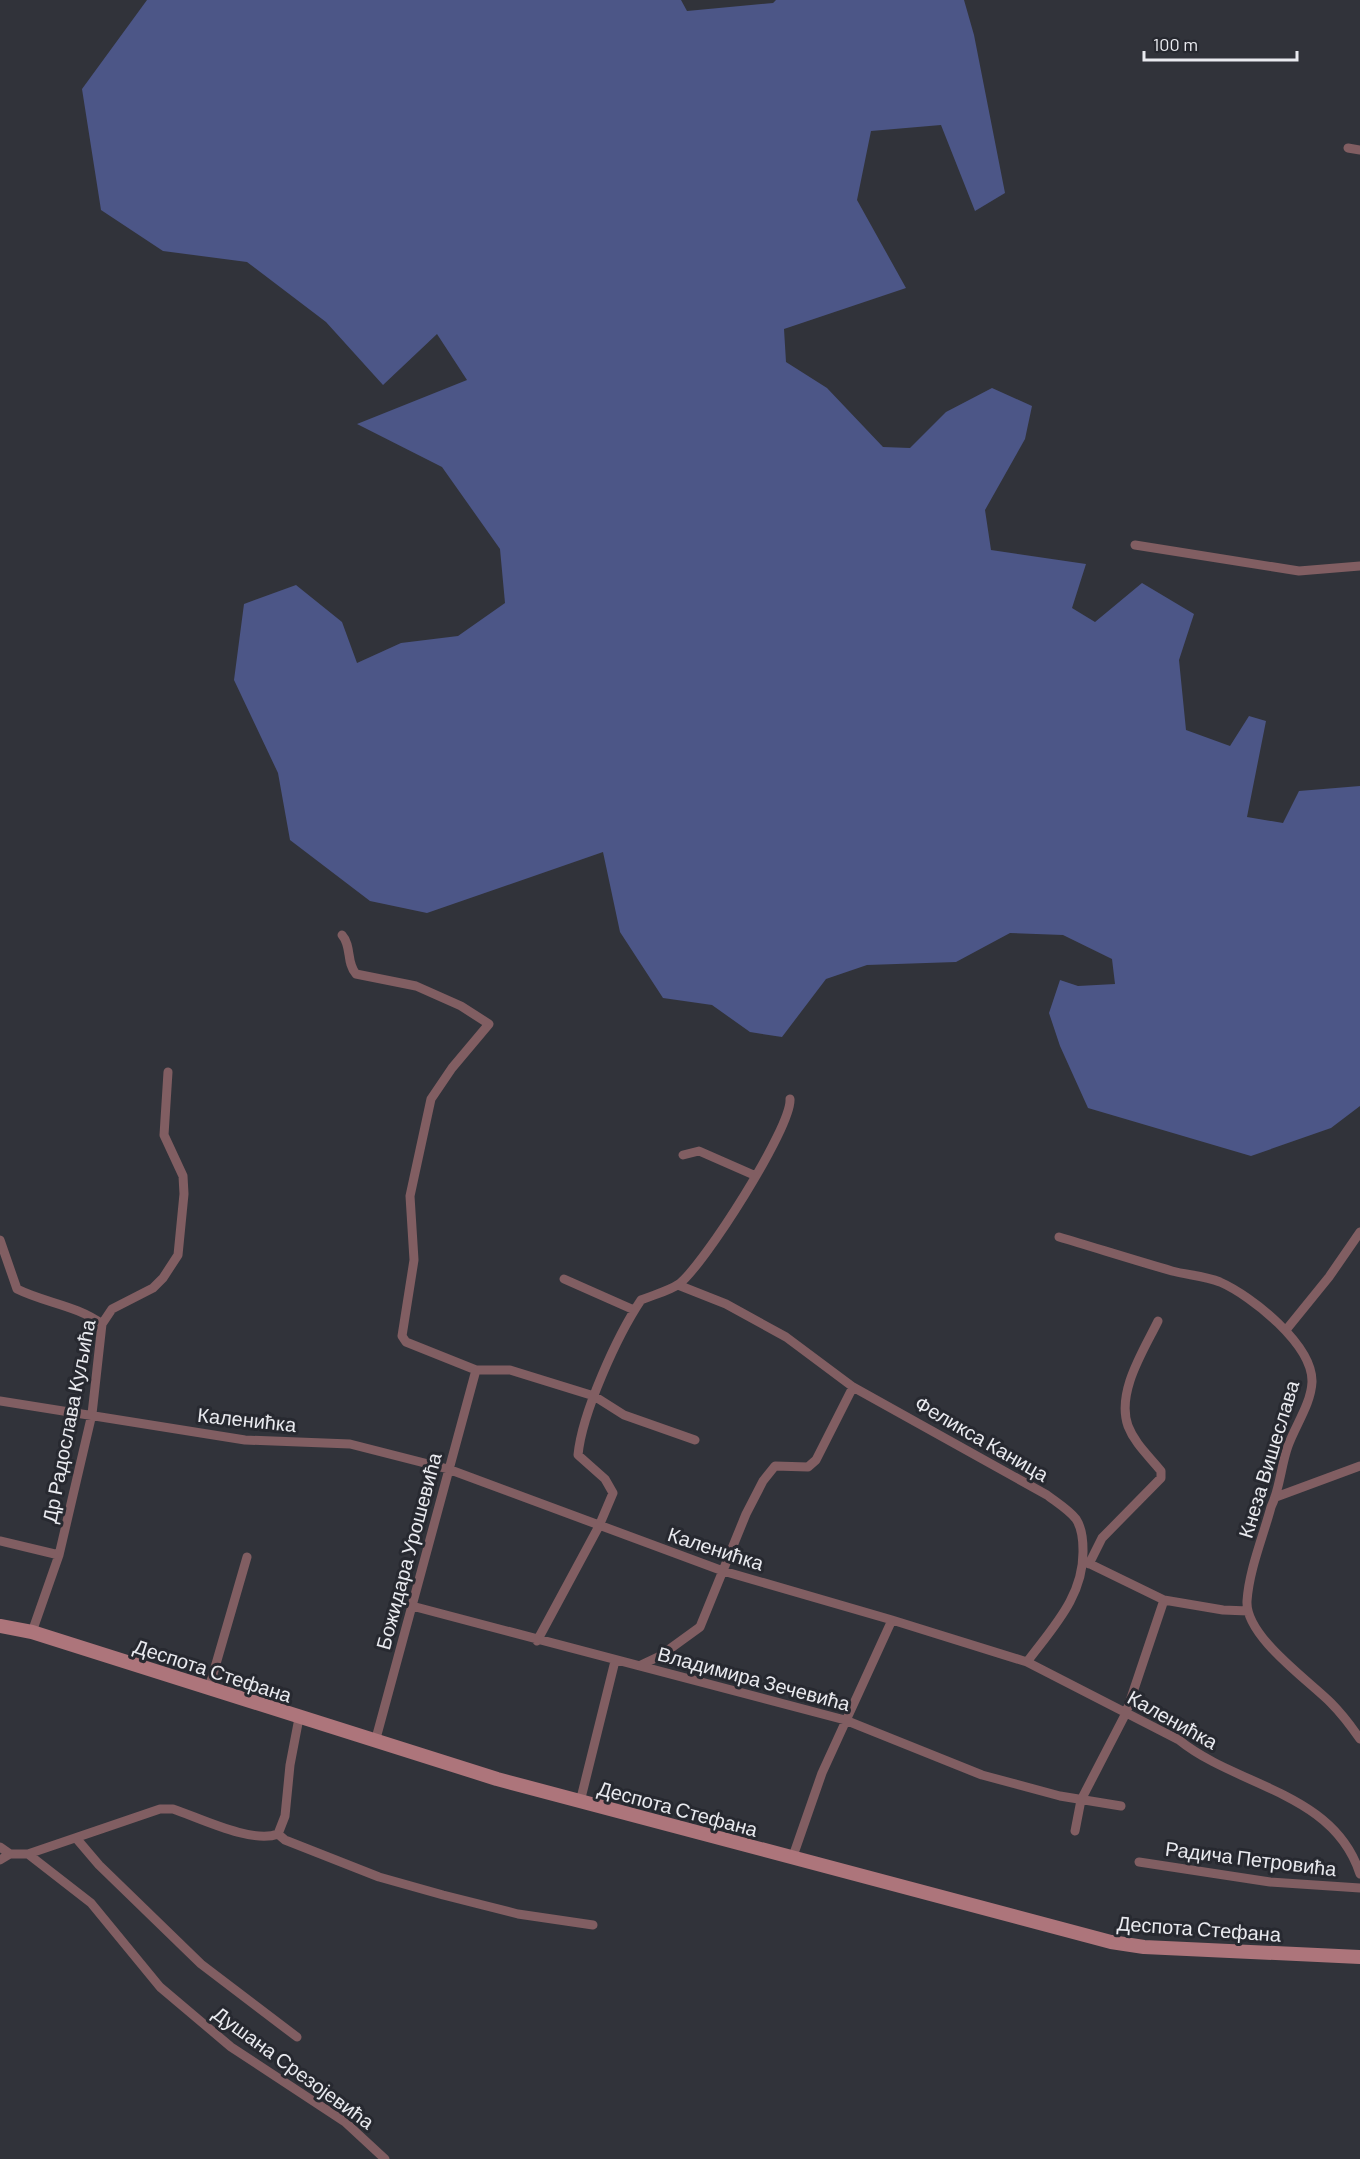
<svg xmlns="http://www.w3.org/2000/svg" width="1360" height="2159" viewBox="0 0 1360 2159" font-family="Barlow,sans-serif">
	<rect width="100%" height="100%" fill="#31333a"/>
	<path fill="#4c5687" d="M147,0H681L687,11L773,3L776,0H964L974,35L1005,193L975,211L941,125L871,131L857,200L906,288L784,329L786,362L827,388L883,447L910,448L946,412L992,388L1032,406L1025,439L985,510L991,550L1086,564L1072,608L1095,622L1142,583L1194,614L1179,660L1186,730L1230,746L1249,716L1266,721L1247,817L1283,823L1299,791L1360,786V1106L1331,1128L1251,1156L1088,1108L1060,1046L1049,1013L1060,980L1078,986L1115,984L1112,959L1063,935L1010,933L956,962L867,965L826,979L782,1037L750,1032L712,1005L663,998L620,932L603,852L427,913L370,901L290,840L278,773L234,680L244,604L296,585L342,622L357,663L401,643L458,636L505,603L500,549L442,467L357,424L467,380L437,334L383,385L326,322L247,262L163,251L101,210L82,89Z"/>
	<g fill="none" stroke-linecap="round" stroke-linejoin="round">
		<path stroke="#815e62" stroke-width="9" d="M1348,148L1360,150
			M1135,545L1299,571L1360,566
			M342,935C352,946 346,963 356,974L416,986L461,1006L489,1024L452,1068L431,1099L410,1196L414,1260L402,1336L406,1342L476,1370H510L594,1396L624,1415L695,1440
			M683,1155L699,1151L756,1176
			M1059,1237C1096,1248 1134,1260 1172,1271C1187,1275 1205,1276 1220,1282C1252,1296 1313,1345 1312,1382C1311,1404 1295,1426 1288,1446C1281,1465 1280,1489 1271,1507C1263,1537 1249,1570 1247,1601C1245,1636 1308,1680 1331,1703C1342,1714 1351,1726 1360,1739
			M0,1240L17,1289C45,1303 76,1305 102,1324
			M564,1279L634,1310
			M678,1285L726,1304L786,1337L853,1387L1047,1495C1056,1502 1069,1510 1076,1519C1082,1528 1083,1539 1083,1550C1084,1596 1053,1627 1027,1662
			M1286,1330L1329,1277L1360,1232
			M0,1401L245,1440L350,1444L448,1469L723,1571L892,1620L1027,1662L1179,1740C1237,1787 1334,1792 1360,1874
			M1276,1497L1360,1466
			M0,1541L59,1555
			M1086,1562L1164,1600L1223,1610L1248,1611
			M1089,1564L1102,1538L1161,1478V1471C1149,1456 1135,1444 1128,1426C1116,1392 1144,1350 1158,1321
			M412,1606L845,1720L982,1775L1060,1796L1121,1806
			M32,1632L59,1555L92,1414L102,1324L112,1309L153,1288L163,1278L178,1255L184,1194L183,1176L164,1135L168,1072
			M537,1641L599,1526L613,1493L605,1479L578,1455C582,1413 617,1336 641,1300C653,1295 669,1291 679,1284C704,1265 792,1127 790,1099
			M641,1665L660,1656L700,1627L746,1514L763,1481L775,1466L808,1467L816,1460L853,1387
			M209,1688L247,1557
			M375,1742L476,1370
			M580,1802L615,1661
			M1075,1831L1081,1800L1126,1713L1164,1600
			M278,1834L285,1840L379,1877L443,1895L518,1914L593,1925
			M76,1838L99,1865L201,1964L297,2037
			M0,1847L10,1854
			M28,1854L91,1903L160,1987L231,2047L345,2122L385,2159
			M792,1859L822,1773L892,1620
			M0,1860L10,1854H28L160,1809H173C200,1818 252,1844 278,1834L285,1816L290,1765L299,1718
			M1139,1862L1270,1882L1360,1888"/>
		<path stroke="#ad757b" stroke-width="14" d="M0,1626L32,1632L497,1779L1111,1942L1144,1947L1360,1957"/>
	</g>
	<g text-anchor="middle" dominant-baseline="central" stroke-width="6" stroke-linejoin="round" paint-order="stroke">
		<g font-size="20" fill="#e9eaef" stroke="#272930">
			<text transform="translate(247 1419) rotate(6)">Каленићка</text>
			<text transform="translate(68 1421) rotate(-79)">Др Радослава Куљића</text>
			<text transform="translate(982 1438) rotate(30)">Феликса Каница</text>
			<text transform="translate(1268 1459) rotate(-73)">Кнеза Вишеслава</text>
			<text transform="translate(716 1548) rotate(18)">Каленићка</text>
			<text transform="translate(408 1551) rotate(-75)">Божидара Урошевића</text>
			<text transform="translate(213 1670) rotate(18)">Деспота Стефана</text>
			<text transform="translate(754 1678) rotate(15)">Владимира Зечевића</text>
			<text transform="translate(1173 1719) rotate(29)">Каленићка</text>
			<text transform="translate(678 1808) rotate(15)">Деспота Стефана</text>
			<text transform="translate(1251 1858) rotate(7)">Радича Петровића</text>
			<text transform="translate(1199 1928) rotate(4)">Деспота Стефана</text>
			<text transform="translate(294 2067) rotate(36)">Душана Срезојевића</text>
		</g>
	</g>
	<path d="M1144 51v9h153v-9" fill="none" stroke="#e9eaef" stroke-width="3"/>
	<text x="1153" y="51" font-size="18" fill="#e9eaef" stroke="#272930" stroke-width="4.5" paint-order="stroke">100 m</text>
</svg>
